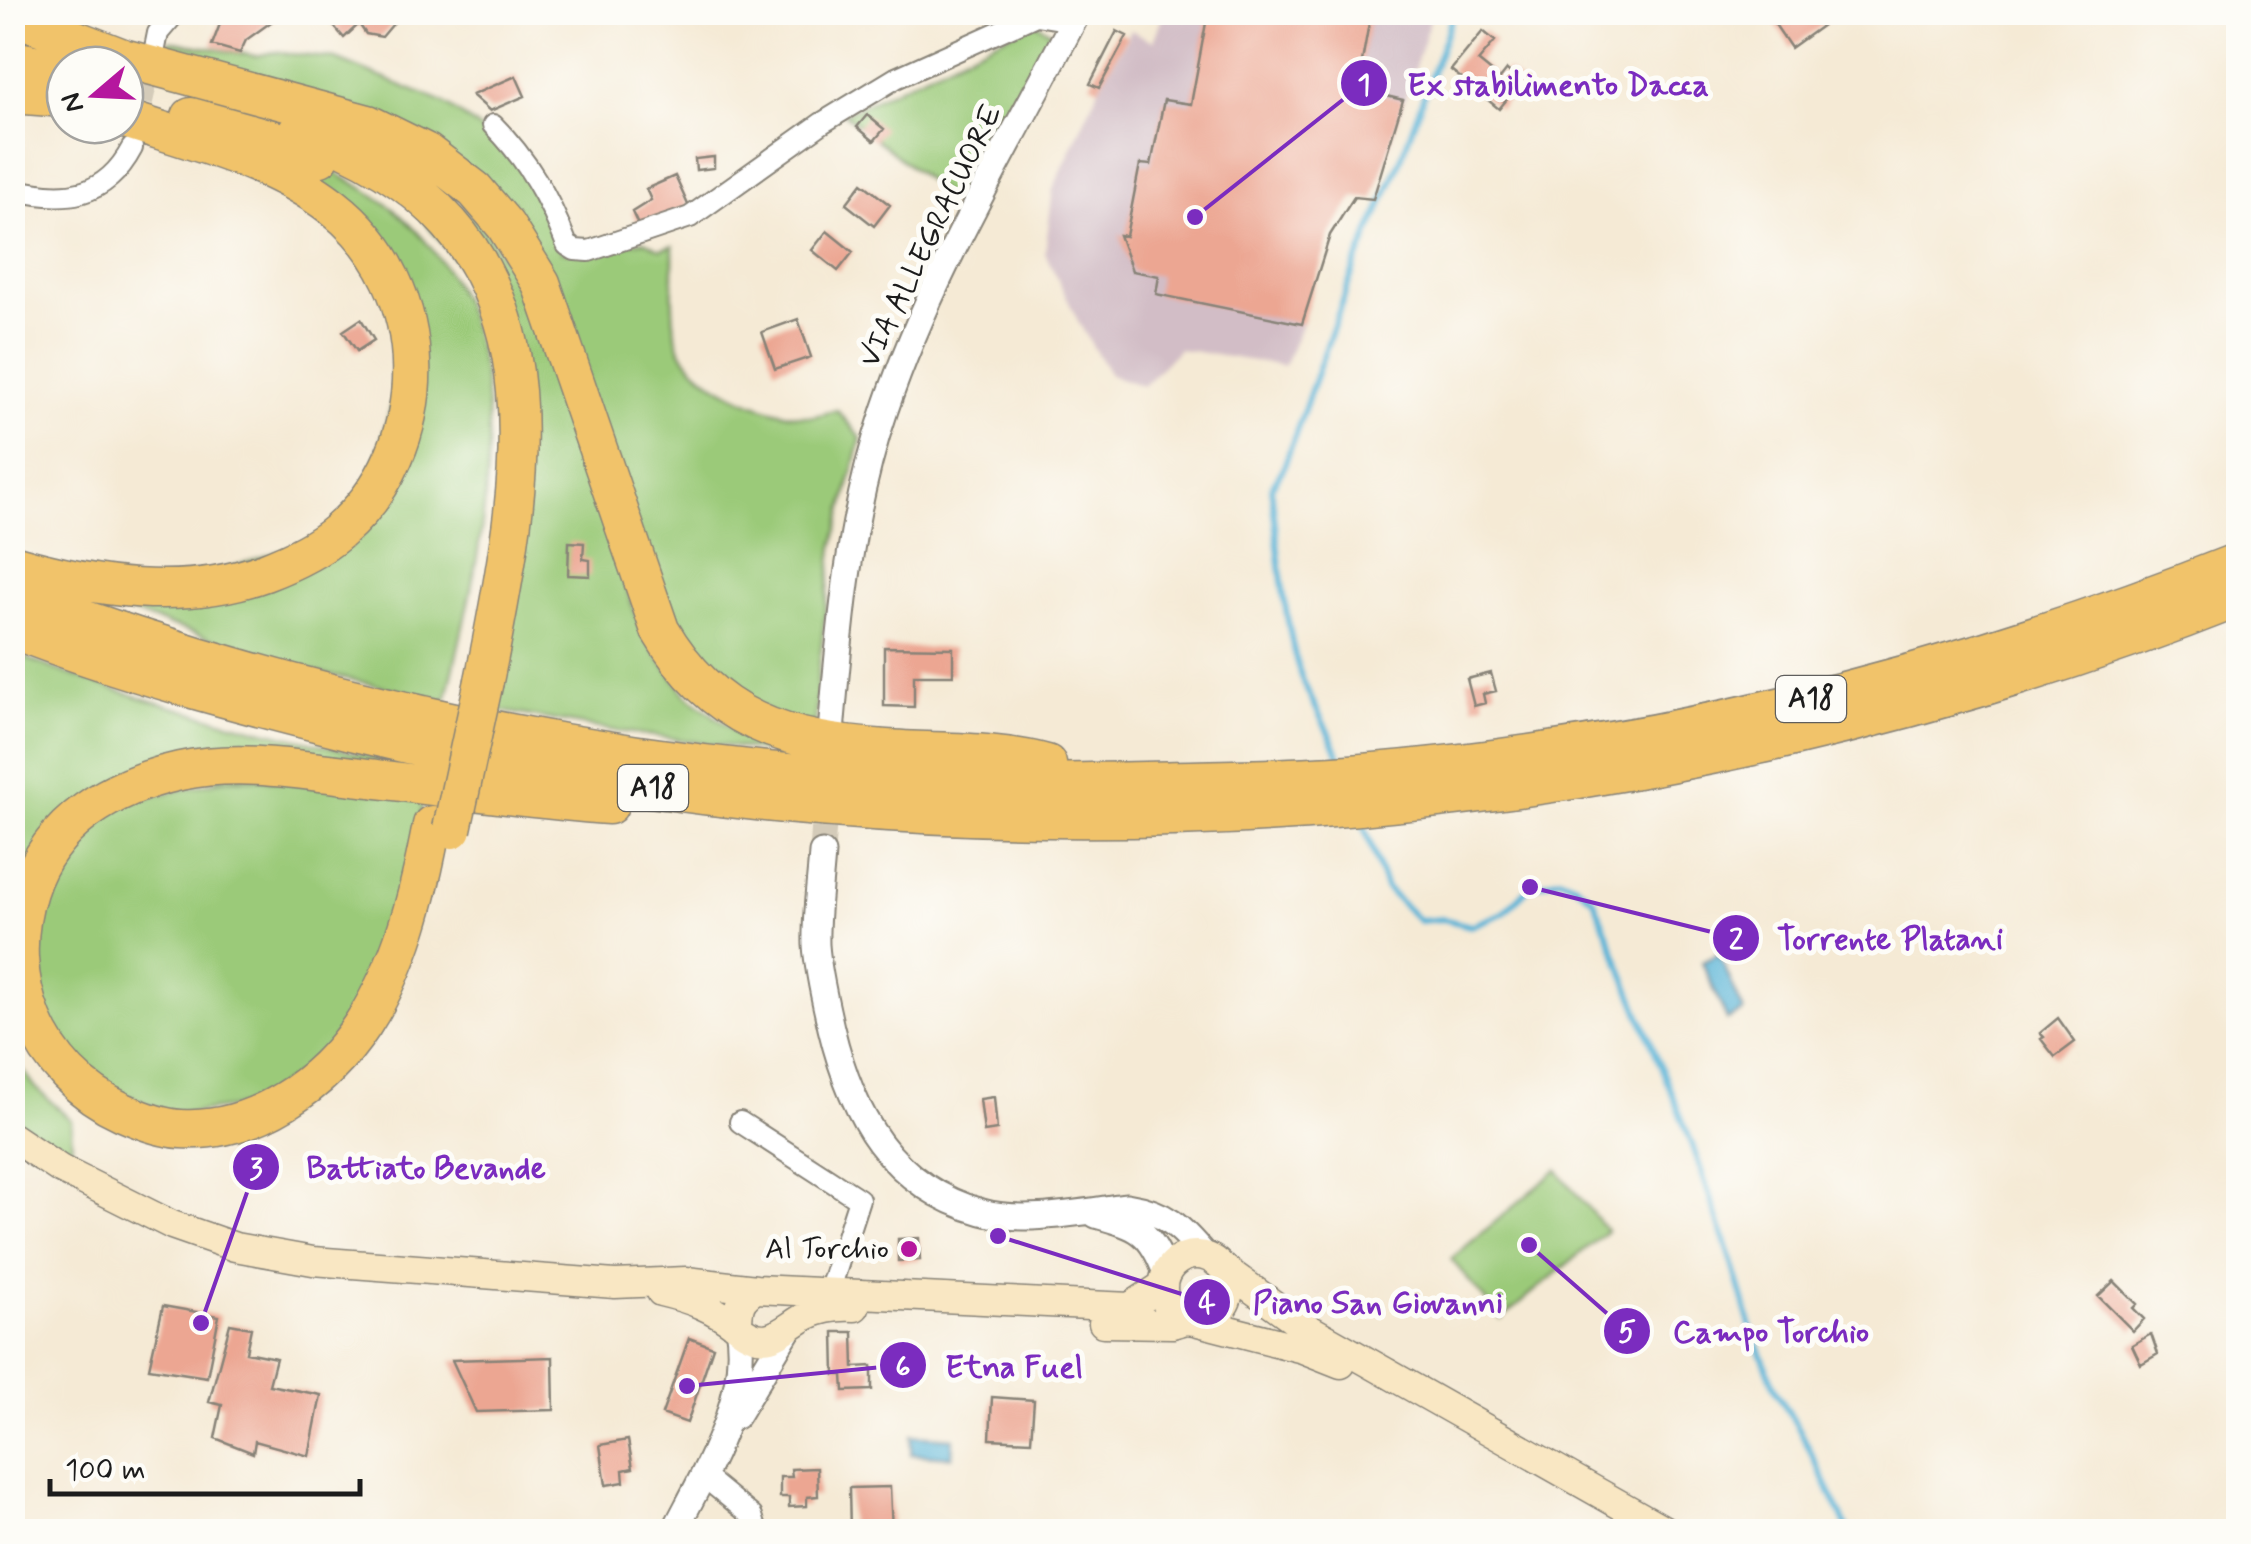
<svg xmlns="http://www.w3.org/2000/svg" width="2251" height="1544" viewBox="0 0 2251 1544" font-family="Mynerve,sans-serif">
	<rect width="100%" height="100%" fill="#fdfcf7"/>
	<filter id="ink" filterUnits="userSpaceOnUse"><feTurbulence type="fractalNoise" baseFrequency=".01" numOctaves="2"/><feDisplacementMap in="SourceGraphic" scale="20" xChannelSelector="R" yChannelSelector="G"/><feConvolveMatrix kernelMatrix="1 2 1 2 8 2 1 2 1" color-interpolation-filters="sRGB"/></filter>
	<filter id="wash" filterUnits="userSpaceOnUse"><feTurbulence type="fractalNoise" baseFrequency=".0048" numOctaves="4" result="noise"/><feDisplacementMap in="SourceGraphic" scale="40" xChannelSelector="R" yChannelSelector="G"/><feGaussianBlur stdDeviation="2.25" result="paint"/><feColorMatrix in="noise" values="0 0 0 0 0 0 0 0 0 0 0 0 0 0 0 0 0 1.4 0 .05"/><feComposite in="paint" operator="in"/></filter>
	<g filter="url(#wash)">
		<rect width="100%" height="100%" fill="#f5ead5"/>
		<path fill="#d2bdc6" d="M1164,13H1432L1373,199L1354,197L1330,235L1302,324L1284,366L1179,349L1143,386L1110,375L1080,325L1045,253L1053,189L1099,88L1131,30L1153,41Z"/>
		<path fill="#9bca79" stroke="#5c734a" stroke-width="2.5" d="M1034,22L1051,32L960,206L844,114Z
			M169,41L256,56L274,52L336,59L442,102L506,147L533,185L562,252L644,241L660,249L673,246C674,276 670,311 677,340C686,382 774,419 814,416C821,415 829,412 837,410L861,438L833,548L818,675L815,732L790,728L690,656L486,187L166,53Z
			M364,145C454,186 492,224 532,315L643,636L686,695L741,736L764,745L763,751L610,730L485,708L514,334Z
			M330,170C355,184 379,196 400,215C538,338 482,546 446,701L308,670L93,600L134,599L357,526L414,327L305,182Z
			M13,653C163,714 326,744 483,783L126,777L13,907Z
			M238,777L424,797L410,877L394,940L322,1058L250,1105L174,1115L96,1083L46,1020L30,942L42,878L117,804Z
			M12,1055L36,1088L71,1120L72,1160L13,1117Z
			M1557,1170L1607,1231L1501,1319L1451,1259Z"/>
		<path fill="#59b4d7" stroke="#3a687a" stroke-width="2.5" d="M1719,954L1744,1012L1727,1020L1702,962Z
			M912,1435L953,1438L952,1457L911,1454Z"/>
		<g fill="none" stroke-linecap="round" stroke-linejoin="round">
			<path stroke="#59b4d7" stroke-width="6" d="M1341,761C1328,725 1304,694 1295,656C1282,601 1278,543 1271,488L1283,469L1355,266L1398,167L1454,12
				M1360,815L1386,888L1419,921L1443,919L1471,926L1503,913L1530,887L1559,878L1576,885L1594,900L1692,1144L1732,1261L1753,1333L1776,1391L1804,1438L1849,1532"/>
		</g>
		<g id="blocks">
			<path fill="#eca692" d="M229,12H285L246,40L240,53L212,45L223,16Z
				M322,12H403L382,37L366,34L359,24L344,38Z
				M1208,12H1371L1357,89L1403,100L1373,199L1354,197L1330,235L1302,324L1156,294L1159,276L1132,271L1119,235L1126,236L1140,164L1151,165L1164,100L1191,104Z
				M1788,12H1824L1830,20L1791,48L1774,23Z
				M1117,31L1127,36L1099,88L1090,84Z
				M1483,31L1495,41L1478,61L1500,79L1507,70L1521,82L1499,109L1451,70Z
				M516,76L525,96L490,111L472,95Z
				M867,115L884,129L874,141L857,127Z
				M714,157V168L696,170L695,159Z
				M675,176L689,207L639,227L632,212L651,200L646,189Z
				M862,183L890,205L874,226L846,204Z
				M827,231L853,252L838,271L812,250Z
				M361,319L374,340L357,351L343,331Z
				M798,319L811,357L775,369L762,332Z
				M569,542L584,543L583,559L590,560V576L568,575Z
				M884,647L953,648V675H914V707L884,706Z
				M1491,673L1496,691L1483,694L1485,703L1474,706L1467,679Z
				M2058,1018L2075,1042L2055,1057L2041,1039L2044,1037L2040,1033Z
				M994,1097L997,1130L984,1132L980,1099Z
				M919,1238L920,1260L898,1261V1239Z
				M2114,1281L2137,1304L2133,1308L2144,1319L2133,1331L2098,1296Z
				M163,1306L219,1316L207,1377L149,1368Z
				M230,1324L251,1328L246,1352L276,1358L269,1385L321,1395L309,1456L255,1441L253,1453L215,1438L222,1405L209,1402Z
				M834,1332H853L854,1367L872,1366V1390L844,1391L843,1375H835Z
				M2151,1334L2158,1354L2141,1364L2132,1345Z
				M689,1338L713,1347L687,1423L662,1414Z
				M553,1357L554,1410L476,1412L452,1360Z
				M992,1397L1034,1400L1031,1441L990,1439Z
				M628,1440L633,1468L623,1470L624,1482L606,1485L600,1445Z
				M817,1468L818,1496L807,1497V1506L789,1507V1497H780V1477H792L791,1469Z
				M890,1487L892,1532H850L849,1488Z"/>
		</g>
	</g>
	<g filter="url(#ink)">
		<use href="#blocks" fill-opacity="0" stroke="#888378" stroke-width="2.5"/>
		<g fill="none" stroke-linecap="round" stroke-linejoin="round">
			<path stroke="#d4cbb9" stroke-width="20" stroke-dasharray="20 10" stroke-linecap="butt" d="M136,132L153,58"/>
			<path stroke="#d4cbb9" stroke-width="25" stroke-dasharray="25 12" stroke-linecap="butt" d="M822,853L826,793"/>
			<defs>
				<path id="minor" d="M155,48L158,33L176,12
					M493,125C528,160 549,198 567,245L575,250L589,251L690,217L822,123L896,78L1036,15L1073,21
					M12,189C64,202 105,199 132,148
					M740,1122L859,1199L829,1292
					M702,1475L752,1516L757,1532"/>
				<path id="tertiary" d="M831,733C840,625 849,514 885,410C932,271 1011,143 1078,12
					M822,853C820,883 815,915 816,945C818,973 825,1001 831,1028C852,1115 890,1186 982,1212C1023,1224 1086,1211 1127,1206C1166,1212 1181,1227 1205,1256
					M1096,1215C1138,1227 1150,1230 1166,1273
					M736,1416L788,1330
					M674,1532C705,1471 751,1397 738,1327"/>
				<path id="secondary" d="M12,1137L60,1169L172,1225L235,1247L313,1261L615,1284L686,1281L756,1289L1130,1307L1162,1286
					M1163 1288a33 33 0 1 1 66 0a33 33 0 1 1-66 0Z
					M1222,1267L1299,1323L1668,1532
					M756,1289C739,1299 738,1308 738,1327C769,1351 780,1330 808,1315C823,1308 839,1306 855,1307
					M661,1292C691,1299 714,1308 738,1327
					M1198,1322L1303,1349L1341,1364
					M1103,1323L1172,1324L1186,1320"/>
				<path id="motorway" d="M12,15L123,58L368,124L427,153L475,190L505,225L541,283L660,630C713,721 786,742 886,749C940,753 995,750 1047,764
					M12,60L65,70
					M12,94L65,98
					M191,117L282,142L320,157
					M299,129C571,225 531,451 484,681
					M12,564C94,588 183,602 265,572C291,562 317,550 338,532C437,449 436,287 333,207C274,161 195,142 125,119
					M12,594C284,694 571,759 859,779C955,785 1050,783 1145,781C1218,779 1291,779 1363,773C1663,748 1959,673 2238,562
					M12,629C122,672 238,703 352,731C975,883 1642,835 2238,598
					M432,825C419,894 402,964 363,1024C324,1084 255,1133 181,1129C161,1128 141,1120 123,1112C37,1073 0,979 28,891C50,822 112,786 180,771C239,758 302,770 361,777C443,787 526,799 609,805"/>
			</defs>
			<use href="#minor" stroke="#888378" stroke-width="24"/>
			<use href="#tertiary" stroke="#888378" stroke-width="29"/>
			<use href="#secondary" stroke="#888378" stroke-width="31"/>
			<use href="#motorway" stroke="#888378" stroke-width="41"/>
			<use href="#minor" stroke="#fff" stroke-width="20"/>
			<use href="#tertiary" stroke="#fff" stroke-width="25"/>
			<use href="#secondary" stroke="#f9e7c3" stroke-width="28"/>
			<use href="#motorway" stroke="#f1c36a" stroke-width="38"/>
			<defs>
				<path id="motorway-bridge" d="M452,829L484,681"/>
			</defs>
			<use href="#motorway-bridge" stroke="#888378" stroke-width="41" stroke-linecap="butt"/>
			<use href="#motorway-bridge" stroke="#f1c36a" stroke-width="38"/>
		</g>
	</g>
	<circle fill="#b5179e" stroke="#fdfcf7" stroke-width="4" cx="909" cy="1249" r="10"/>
	<g text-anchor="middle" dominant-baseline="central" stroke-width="10" stroke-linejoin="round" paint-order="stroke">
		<g fill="#fdfcf7" stroke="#605f5e" stroke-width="2.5">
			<rect x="1776" y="676" width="70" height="46" rx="8"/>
			<rect x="618" y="765" width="70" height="46" rx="8"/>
		</g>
		<g font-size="28" font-weight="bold" fill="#1c1c1c">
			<text x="1811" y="699">A18</text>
			<text x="653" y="788">A18</text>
		</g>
		<g font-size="30" fill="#1c1c1c" stroke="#fdfcf7">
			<text transform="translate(931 236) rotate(-64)">VIA ALLEGRACUORE</text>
		</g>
		<g font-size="30" fill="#1c1c1c" stroke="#fdfcf7" text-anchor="end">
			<text x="889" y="1249">Al Torchio</text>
		</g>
	</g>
	<path fill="none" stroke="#7b2cbf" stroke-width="4" d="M1195 217L1364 83M1530 887L1736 938M201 1323L256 1167M998 1236L1207 1302M1529 1245L1627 1331M687 1386L903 1365"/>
	<g fill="#7b2cbf" stroke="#fdfcf7" stroke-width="4">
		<circle cx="1195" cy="217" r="10"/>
		<circle cx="1530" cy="887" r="10"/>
		<circle cx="201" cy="1323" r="10"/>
		<circle cx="998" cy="1236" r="10"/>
		<circle cx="1529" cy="1245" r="10"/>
		<circle cx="687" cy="1386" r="10"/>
		<circle cx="1364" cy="83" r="25"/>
		<circle cx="1736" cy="938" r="25"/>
		<circle cx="256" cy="1167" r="25"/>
		<circle cx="1207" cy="1302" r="25"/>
		<circle cx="1627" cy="1331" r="25"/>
		<circle cx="903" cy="1365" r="25"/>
	</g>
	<g font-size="30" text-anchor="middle" font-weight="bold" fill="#fff">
		<text x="1364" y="94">1</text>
		<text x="1736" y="949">2</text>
		<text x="256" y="1178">3</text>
		<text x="1207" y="1312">4</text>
		<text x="1627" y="1341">5</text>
		<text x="903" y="1376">6</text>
	</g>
	<g font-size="32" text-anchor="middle" font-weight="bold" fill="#7b2cbf" stroke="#fdfcf7" stroke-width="10" stroke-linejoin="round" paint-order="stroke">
		<text x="1558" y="95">Ex stabilimento Dacca</text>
		<text x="1890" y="949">Torrente Platani</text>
		<text x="426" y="1178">Battiato Bevande</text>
		<text x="1378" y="1313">Piano San Giovanni</text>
		<text x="1771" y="1342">Campo Torchio</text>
		<text x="1014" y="1377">Etna Fuel</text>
	</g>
	<rect width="2251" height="1544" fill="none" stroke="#fdfcf7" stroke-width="50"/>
	<g transform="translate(95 95) rotate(251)"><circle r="48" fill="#fdfcf7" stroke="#a3a29f" stroke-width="2.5"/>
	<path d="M0-8L18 38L0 25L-18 38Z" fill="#b5179e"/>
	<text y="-15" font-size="28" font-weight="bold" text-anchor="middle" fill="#1c1c1c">N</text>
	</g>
	<path d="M50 1479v15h310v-15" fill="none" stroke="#1c1c1c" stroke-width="5"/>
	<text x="65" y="1479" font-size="30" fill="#1c1c1c" stroke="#fdfcf7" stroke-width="8" paint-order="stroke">100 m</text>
</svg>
